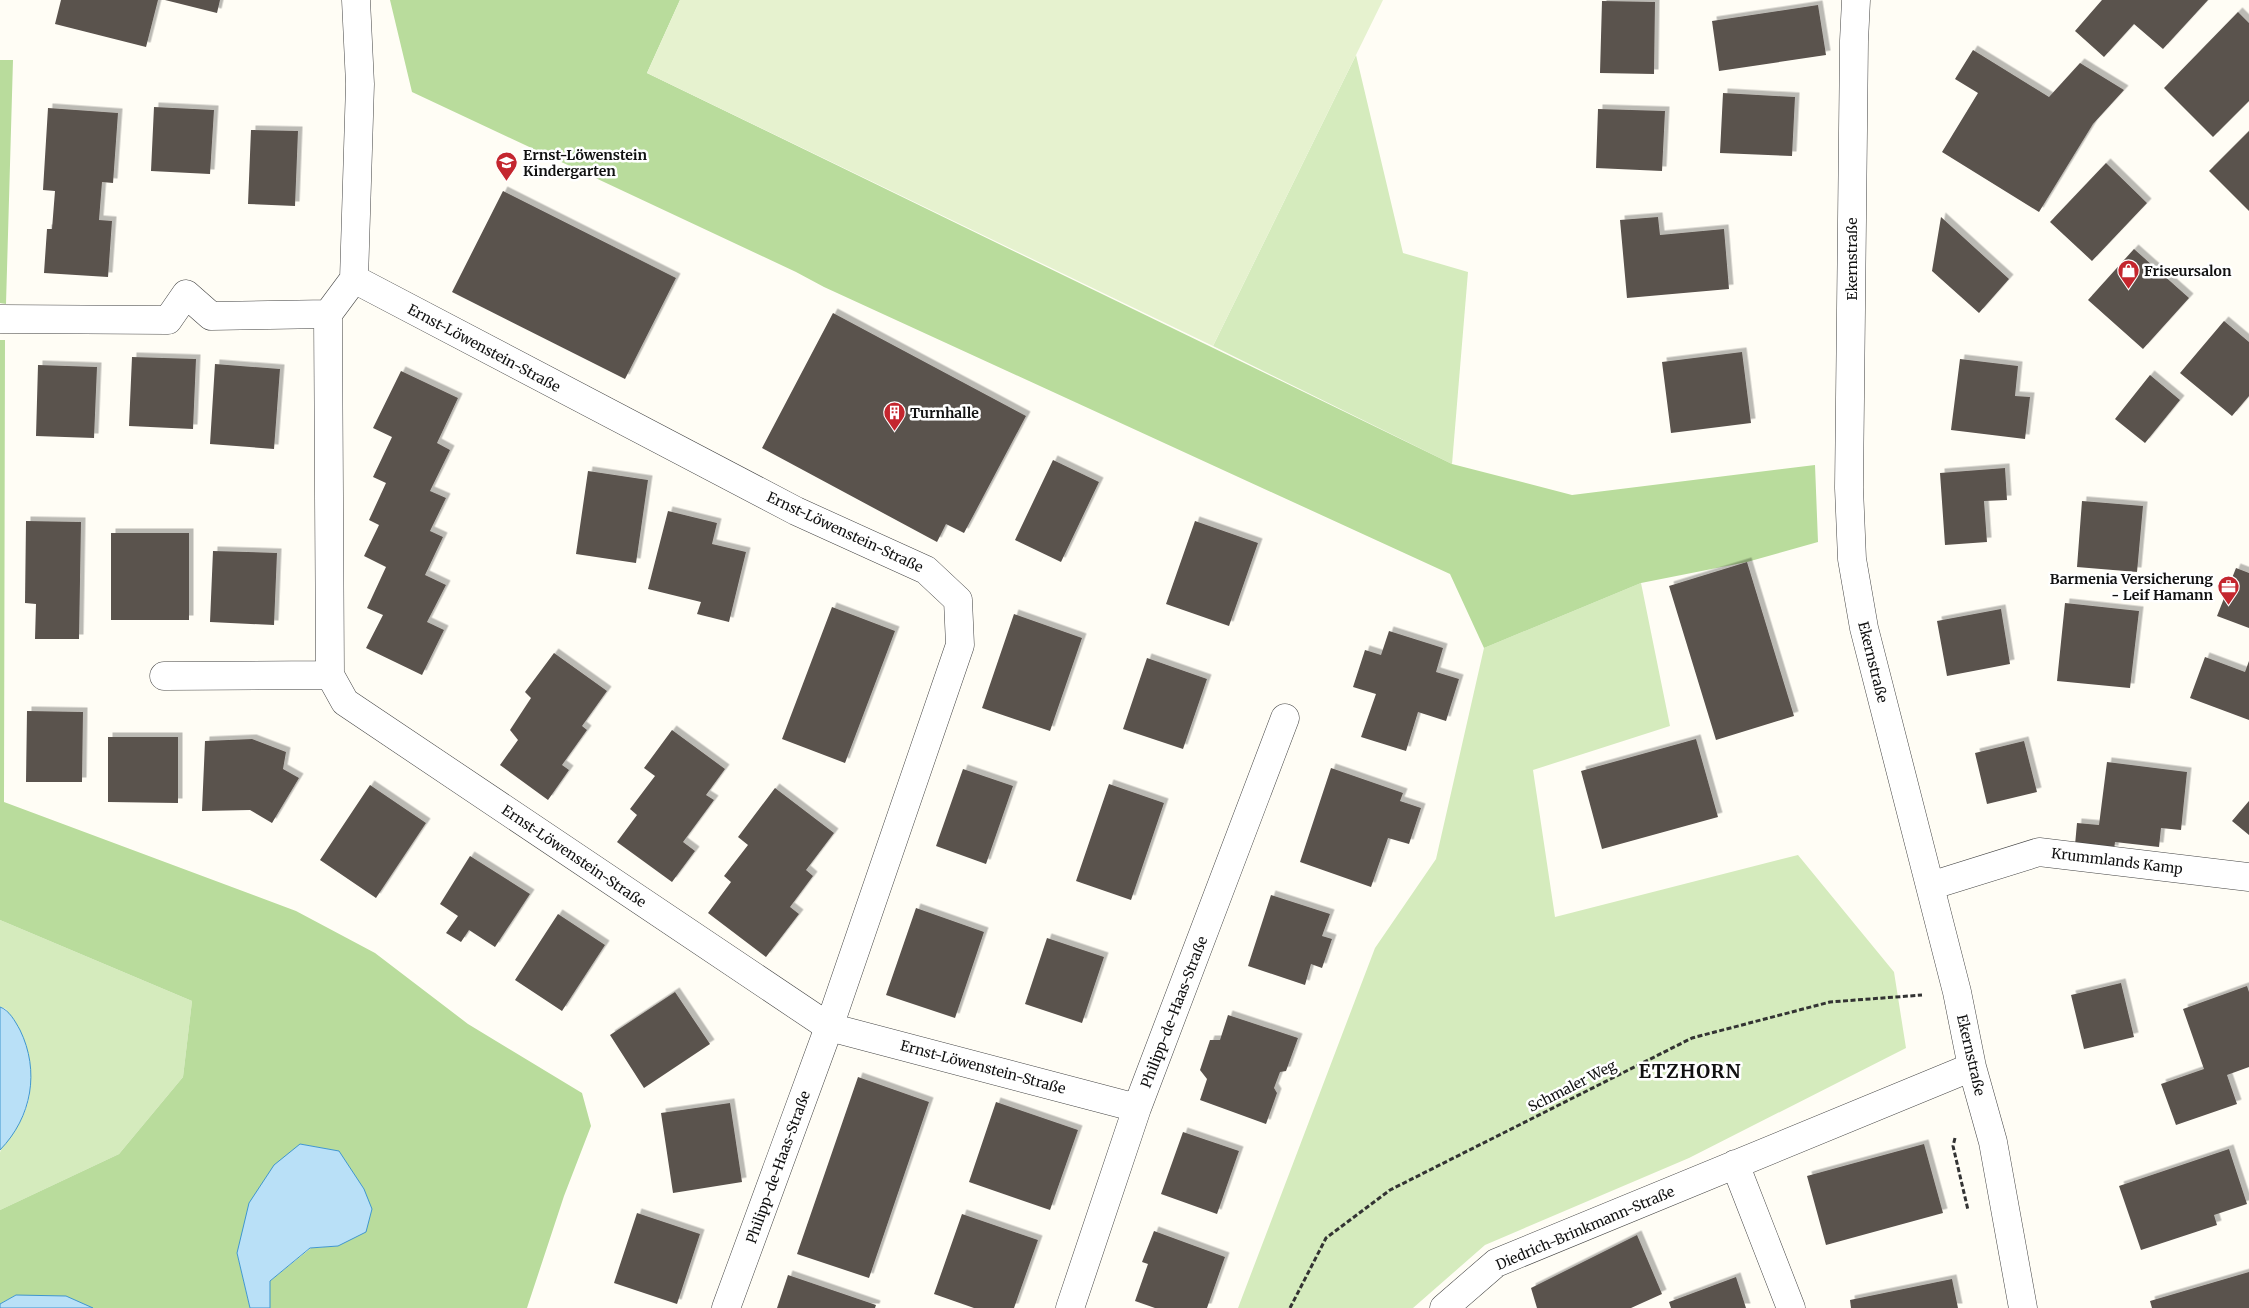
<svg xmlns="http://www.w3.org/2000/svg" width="2249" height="1308" viewBox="0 0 2249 1308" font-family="Merriweather,serif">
	<defs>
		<filter id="shadow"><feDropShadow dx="4.5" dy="-4.5" stdDeviation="0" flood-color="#0004"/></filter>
	</defs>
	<rect width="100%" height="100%" fill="#fffdf5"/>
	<path fill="#d5ebbd" d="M1356,55L1403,253L1468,272L1452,464L1213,346Z
		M1641,583L1670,726L1533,770L1555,917L1798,855L1894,972L1906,1048L1689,1158L1485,1245L1413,1308H1238L1375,948L1436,859L1484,648Z
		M0,920L192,1001L183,1077L119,1154L0,1210C0,1192 0,1171 0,1153C1,1145 18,1127 22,1118C42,1078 22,1046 6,1009L0,1007Z"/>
	<path fill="#b9dc9c" d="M390,0H680L647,73L1452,464L1572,495L1815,465L1818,542L1747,562L1641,583L1484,648L1450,574L824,287L796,272L412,92Z
		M0,60H13L6,304L0,303Z
		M0,340H5L4,802L296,911L375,953L468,1024L582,1093L591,1126L564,1196L527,1308H270V1281L311,1248L338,1246L364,1189L338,1151L300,1144L237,1253L250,1308H93L16,1295L0,1304V1210L119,1154L183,1077L192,1001L0,920Z"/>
	<path fill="#e6f2cf" d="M680,0H1383L1213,346L647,73Z"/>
	<path fill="#b9e0f7" stroke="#3f96cf" d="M0,1007C9,1010 15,1021 20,1030C40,1071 32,1117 0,1150Z
		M300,1144L339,1151L364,1189L372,1209L366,1232L338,1246L310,1248L270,1281V1308H250L237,1253L249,1203L274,1165Z
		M16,1295L66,1296L93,1308H0V1304Z"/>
	<path fill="#5a524d" filter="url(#shadow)" d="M61,0H158L146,47L55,24Z
		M165,0H220L217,13Z
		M2102,0H2208L2163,49L2134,24L2104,57L2075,31Z
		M1602,1L1655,2L1654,74L1600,73Z
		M1818,5L1826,55L1719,71L1712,21Z
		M2238,12L2249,23V101L2213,137L2164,88Z
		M1973,50L2049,97L2080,63L2124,90L2093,124L2039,212L1942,152L1978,93L1955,79Z
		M1723,93L1795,97L1792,156L1720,153Z
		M154,107L214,110L210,174L151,171Z
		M48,108L118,113L113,183L102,182L99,220L112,221L108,277L44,273L47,229H52L55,191L43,190Z
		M1598,109L1665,111L1662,171L1596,168Z
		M251,130L298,131L295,206L248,204Z
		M2249,131V211L2209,171Z
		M2106,163L2147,203L2092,261L2050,222Z
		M503,191L676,278L625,379L452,292Z
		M1658,217L1660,235L1724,229L1729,289L1627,298L1620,220Z
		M1941,217L2009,279L1979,313L1932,271Z
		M2134,249L2189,298L2143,349L2088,300Z
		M833,313L1026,416L964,533L946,524L937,542L762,448Z
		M2224,321L2249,342V396L2232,416L2180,373Z
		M1742,352L1751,423L1671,433L1662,362Z
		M132,357L196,359L193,429L129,426Z
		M1960,359L2018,366L2015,396L2030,397L2025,439L1951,430Z
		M215,364L280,369L274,449L210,444Z
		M38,365L97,367L94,438L36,436Z
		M401,371L458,398L437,443L450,450L430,491L446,498L430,531L443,537L425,575L446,585L427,622L444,630L422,675L366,648L383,615L367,608L386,567L364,556L379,525L369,520L386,483L373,477L392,437L373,428Z
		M2150,375L2180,400L2145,443L2115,419Z
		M1053,460L1099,482L1061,562L1015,540Z
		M2005,468L2007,500L1984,501L1987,542L1945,545L1940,473Z
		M588,471L648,480L636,563L576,554Z
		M2082,501L2143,506L2137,572L2077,567Z
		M668,511L717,523L712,544L746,552L729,622L697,614L701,602L648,589Z
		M26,521L81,522L79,639H35L36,604L25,603Z
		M1195,521L1258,543L1229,626L1166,604Z
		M111,533H189V620H111Z
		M213,551L277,553L274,625L210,622Z
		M1747,562L1794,716L1716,740L1669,586Z
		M2236,568L2249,573V628L2217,616Z
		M2065,603L2139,611L2130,688L2057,681Z
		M832,607L895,631L845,763L782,739Z
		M2001,609L2010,664L1947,676L1937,621Z
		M1014,614L1082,638L1050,731L982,708Z
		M1389,631L1443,648L1436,672L1459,679L1446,721L1418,712L1406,751L1361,737L1376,694L1353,687L1365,650L1381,655Z
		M554,653L607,691L582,726L587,730L562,765L569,770L548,800L500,765L518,740L510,730L531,698L525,692Z
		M2205,657L2245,672L2249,661V720L2190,698Z
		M1147,658L1207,679L1183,749L1123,729Z
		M27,711L83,712L82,782H26Z
		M672,730L725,769L706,795L714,800L683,842L695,851L672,882L617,842L637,815L630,809L655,776L644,768Z
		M108,737H178V803L108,802Z
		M252,739L286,752L283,769L299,778L272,823L250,810L202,811L205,741Z
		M1696,739L1718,817L1602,849L1581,771Z
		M2024,741L2037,792L1987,804L1975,753Z
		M2107,762L2187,772L2181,830L2161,828L2159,847L2115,842L2114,850L2075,845L2077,823L2099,825Z
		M1331,768L1403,793L1400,801L1421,808L1409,844L1388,838L1371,887L1300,862Z
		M963,769L1013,786L986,864L936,846Z
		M1109,784L1164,803L1131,900L1076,881Z
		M370,785L426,823L376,898L320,860Z
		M775,788L834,833L806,870L813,876L790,907L799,914L766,957L708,913L731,882L724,876L748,845L738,837Z
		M2249,801V835L2232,821Z
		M470,856L530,894L495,947L469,930L461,942L446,933L458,916L440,904Z
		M1271,895L1330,914L1322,936L1332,939L1322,968L1311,964L1305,985L1248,966Z
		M916,908L984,932L955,1018L886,995Z
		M558,914L605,945L562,1011L515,980Z
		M1047,938L1104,957L1082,1023L1025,1004Z
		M2121,983L2134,1037L2084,1049L2071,995Z
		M2247,986L2249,992V1067L2227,1075L2237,1104L2176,1125L2161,1084L2204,1069L2183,1009Z
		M675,992L710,1044L644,1088L610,1035Z
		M1228,1015L1298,1038L1286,1071L1280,1072L1274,1088L1277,1093L1266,1124L1200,1100L1207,1079L1200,1070L1210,1040H1220Z
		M858,1077L929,1102L869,1278L797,1254Z
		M996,1102L1078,1130L1050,1210L969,1182Z
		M730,1103L742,1182L673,1193L661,1113Z
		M1183,1132L1239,1151L1217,1214L1161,1194Z
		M1924,1144L1943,1213L1826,1245L1807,1176Z
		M2229,1149L2247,1204L2214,1215L2217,1225L2141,1250L2119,1186Z
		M637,1213L700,1234L677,1304L614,1283Z
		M962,1214L1038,1240L1014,1308H974L934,1294Z
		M1154,1231L1225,1257L1207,1308H1155L1135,1301L1148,1264L1142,1262Z
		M1637,1235L1662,1294L1631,1308H1537L1531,1288Z
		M2249,1272V1308H2152L2150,1301Z
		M788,1275L876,1305L875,1308H777Z
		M1736,1277L1746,1308H1671L1669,1302Z
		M1952,1279L1958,1308H1851L1850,1300Z"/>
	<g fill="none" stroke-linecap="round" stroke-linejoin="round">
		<defs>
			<path id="minor" d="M1856,0L1854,41L1849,488L1852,559L1864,628L1957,992L1972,1067L1993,1142L2023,1308
				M354,279L796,511L926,570L958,600L960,645L829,1027L726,1308
				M328,314L330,675L345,702L829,1027L1137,1108
				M0,319L168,320L186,294L211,316L328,314L354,279L360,84L356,0
				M164,676L330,675
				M1930,886L2039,852L2249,877
				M1735,1164L1791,1308
				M1070,1308L1137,1108L1285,718
				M1444,1308L1496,1263L1972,1067"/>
		</defs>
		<use href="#minor" stroke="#444" stroke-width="29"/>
		<path stroke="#333" stroke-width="3" stroke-dasharray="5 2.5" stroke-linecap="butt" d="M1955,1138L1953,1146L1968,1210
			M1290,1308L1326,1238L1390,1190L1692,1038L1830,1002L1922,995"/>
		<use href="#minor" stroke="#fff" stroke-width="28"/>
	</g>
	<defs>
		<symbol id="school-pin" viewBox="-11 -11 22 30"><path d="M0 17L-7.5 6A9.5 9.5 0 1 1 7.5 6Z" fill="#c4262e" stroke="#fff"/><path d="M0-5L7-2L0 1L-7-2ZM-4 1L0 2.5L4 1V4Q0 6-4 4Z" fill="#fff"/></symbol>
		<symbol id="shop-pin" viewBox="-11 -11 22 30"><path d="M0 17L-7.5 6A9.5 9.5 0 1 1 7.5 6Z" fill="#c4262e" stroke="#fff"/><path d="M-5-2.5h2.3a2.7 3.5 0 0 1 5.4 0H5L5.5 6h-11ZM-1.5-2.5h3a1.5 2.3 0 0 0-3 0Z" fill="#fff"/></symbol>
		<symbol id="building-pin" viewBox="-11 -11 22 30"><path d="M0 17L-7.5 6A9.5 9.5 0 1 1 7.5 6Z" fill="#c4262e" stroke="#fff"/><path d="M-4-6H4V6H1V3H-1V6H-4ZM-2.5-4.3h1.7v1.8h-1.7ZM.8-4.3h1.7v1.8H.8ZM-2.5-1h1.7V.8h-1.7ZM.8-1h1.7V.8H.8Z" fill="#fff"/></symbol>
		<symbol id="office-pin" viewBox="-11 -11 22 30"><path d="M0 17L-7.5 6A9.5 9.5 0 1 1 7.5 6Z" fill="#c4262e" stroke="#fff"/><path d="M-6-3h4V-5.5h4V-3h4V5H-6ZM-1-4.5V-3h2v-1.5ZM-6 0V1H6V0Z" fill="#fff"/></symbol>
	</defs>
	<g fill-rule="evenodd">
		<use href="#school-pin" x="494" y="150" width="25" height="34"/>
		<use href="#shop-pin" x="2116" y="258" width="25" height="34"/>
		<use href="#building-pin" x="882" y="400" width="25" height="34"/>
		<use href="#office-pin" x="2216" y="574" width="25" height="34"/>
	</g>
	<g text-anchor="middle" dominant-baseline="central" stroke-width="5" stroke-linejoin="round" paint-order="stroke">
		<g font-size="14" font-weight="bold" fill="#111" stroke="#fff" text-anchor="start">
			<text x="523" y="155">Ernst-Löwenstein<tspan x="523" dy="16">Kindergarten</tspan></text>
			<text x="2144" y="271">Friseursalon</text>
			<text x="910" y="413">Turnhalle</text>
			<text x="2213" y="579" text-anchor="end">Barmenia Versicherung<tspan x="2213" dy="16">- Leif Hamann</tspan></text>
		</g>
		<g font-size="14" fill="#111" stroke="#fff">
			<text transform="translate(1852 259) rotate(-90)">Ekernstraße</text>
			<text transform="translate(484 348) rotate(28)">Ernst-Löwenstein-Straße</text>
			<text transform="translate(845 532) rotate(25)">Ernst-Löwenstein-Straße</text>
			<text transform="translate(1873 662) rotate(76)">Ekernstraße</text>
			<text transform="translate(574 856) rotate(34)">Ernst-Löwenstein-Straße</text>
			<text transform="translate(2117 861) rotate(7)">Krummlands Kamp</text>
			<text transform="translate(1174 1012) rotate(-69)">Philipp-de-Haas-Straße</text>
			<text transform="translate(1971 1055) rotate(77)">Ekernstraße</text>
			<text transform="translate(983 1067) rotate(15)">Ernst-Löwenstein-Straße</text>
			<text transform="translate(1572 1086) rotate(-27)">Schmaler Weg</text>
			<text transform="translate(778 1167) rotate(-70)">Philipp-de-Haas-Straße</text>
			<text transform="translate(1585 1228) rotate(-23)">Diedrich-Brinkmann-Straße</text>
		</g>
		<g font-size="19" font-weight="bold" letter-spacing="1" fill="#111" stroke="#fff">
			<text x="1690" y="1071">ETZHORN</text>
		</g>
	</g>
</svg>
